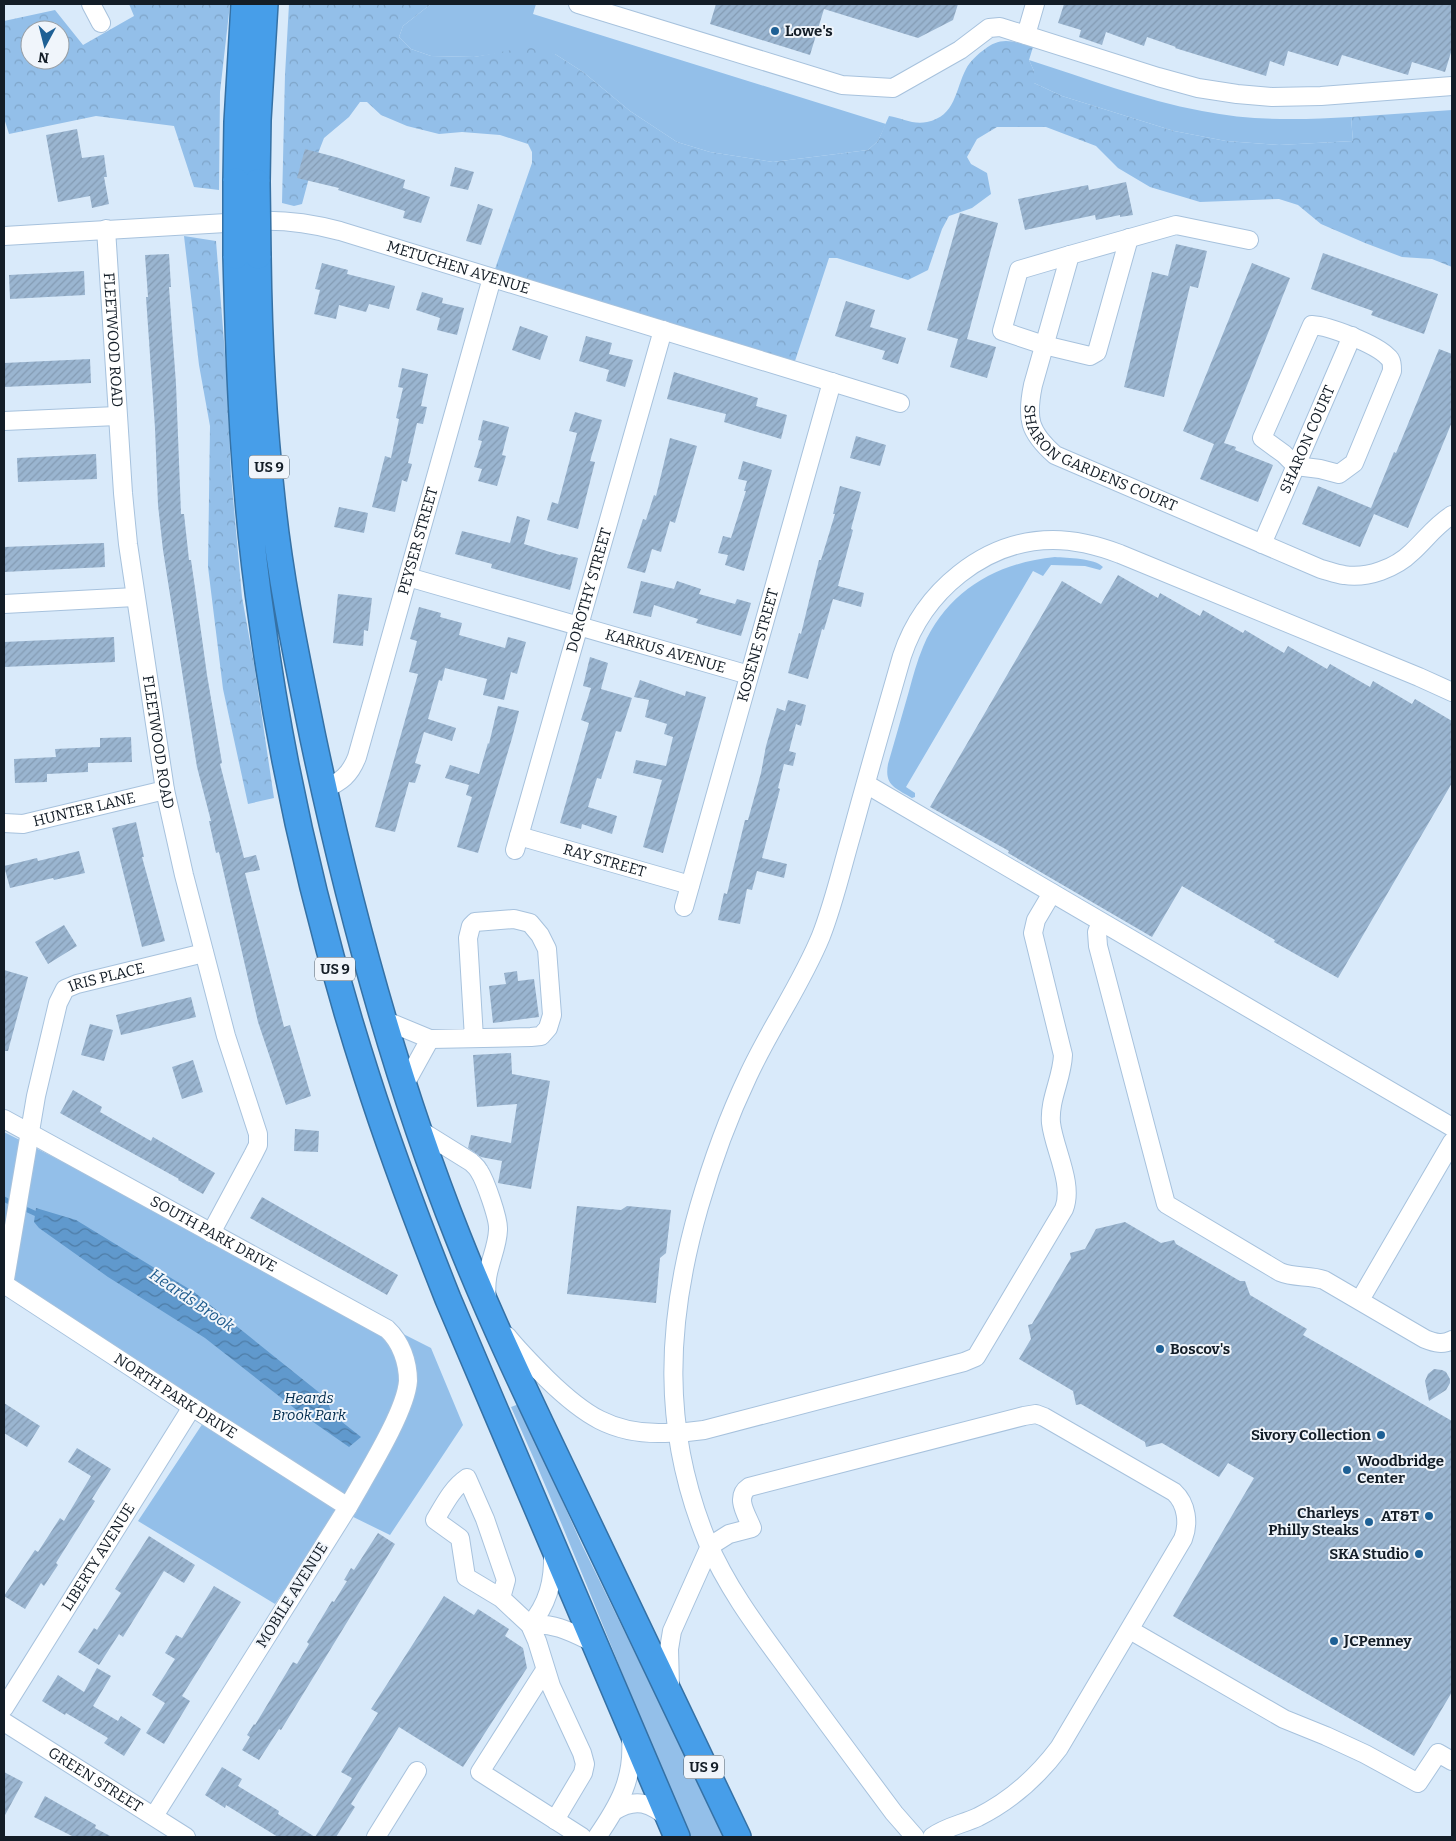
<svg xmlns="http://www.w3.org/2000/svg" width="1456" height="1841" viewBox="0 0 1456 1841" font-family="Bitter,serif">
	<defs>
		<pattern id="forest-crowns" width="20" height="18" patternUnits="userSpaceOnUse" patternTransform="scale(1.25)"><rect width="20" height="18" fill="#93bfe9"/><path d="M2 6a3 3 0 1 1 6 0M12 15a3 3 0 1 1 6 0" fill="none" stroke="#7ea4c8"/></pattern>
		<pattern id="water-waves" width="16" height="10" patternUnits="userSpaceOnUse" patternTransform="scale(1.25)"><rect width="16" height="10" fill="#6099cd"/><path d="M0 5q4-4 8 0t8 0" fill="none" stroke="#4e7ca6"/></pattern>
		<pattern id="building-hatch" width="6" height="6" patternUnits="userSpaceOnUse" patternTransform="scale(1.25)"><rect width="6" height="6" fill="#9ab5d0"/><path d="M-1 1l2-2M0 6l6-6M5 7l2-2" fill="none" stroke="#849bb3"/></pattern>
	</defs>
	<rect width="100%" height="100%" fill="#d9eafa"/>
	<path fill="#93bfe9" d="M431,4H536L533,14L886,124L878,141L868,150L773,162L710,152L677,142L630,111L583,72L555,54L500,53L474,57L431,56L411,49L399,37L403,26Z
		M1029,60C1086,78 1143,100 1202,111C1251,121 1300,120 1351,117L1353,141L1279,145L1226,141L1174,131L1062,96L1034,83V71Z
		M1055,557C1067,558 1095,558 1103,567L1100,570L1085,566L1051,565L1043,576L1033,571L906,787L915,793V797L912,798C896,788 884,786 888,764C895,740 902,715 909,691C913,676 917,661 923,647C947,591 996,563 1055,557Z
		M4,1132L431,1348L463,1425L390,1535L339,1510L275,1604L138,1521L203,1423L4,1291Z
		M519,1404L582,1545L725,1837H689C629,1694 575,1549 511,1407Z"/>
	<path fill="url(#forest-crowns)" fill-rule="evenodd" d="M129,4H230L220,92L219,190L194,187L174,126L96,116L9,134L4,118V21L55,10L83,45L134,16ZM30,30H60V60H30Z
		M289,4H431L403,26L399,37L411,49L431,56L474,57L528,47L555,54L583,72L630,111L677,142L710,152L773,162L868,150L878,141L889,116C902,118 913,125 927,122C956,116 955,90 966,69C970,61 978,54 985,49C991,44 998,41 1006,41C1015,41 1024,45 1033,47L1029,60L1034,71V83L1062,96L1174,131L1226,141L1279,145L1353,141L1351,117L1452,110V267L1432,259L1402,257L1365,243L1321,224L1298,205L1279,199L1200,202L1150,187L1118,168L1096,146L1046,127H997L977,139L967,157L971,164L987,173L991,194L972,208L949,216L942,229L928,270L908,280L837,258H829L795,361L495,269L532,163V152L528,144L500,135L462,132L439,134L407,126L381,115L367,102H360L349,117L324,138L310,174L302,204L294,206L282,203L285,75Z
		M184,236L216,241L227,379L231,475L242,597L254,664L274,798L248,804L223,689L208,567L210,426L199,365Z"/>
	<path fill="url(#water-waves)" d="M36,1208L76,1220L194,1292L326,1398L332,1414L361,1437L349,1447L303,1415L205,1338L108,1277L39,1228L34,1222Z"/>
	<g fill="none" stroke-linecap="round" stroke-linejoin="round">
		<path stroke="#6099cd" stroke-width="5" d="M4,1199L13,1204
			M21,1207L41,1216"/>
	</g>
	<path fill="url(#building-hatch)" d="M716,4H958L953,20L918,38L824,9L810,55L710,24Z
		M1064,4H1452V49L1445,72L1412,62L1408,75L1342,55L1338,66L1288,51L1284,66L1270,61L1266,76L1175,48L1176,47L1147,37L1144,46L1106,32L1102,45L1079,37L1081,30L1058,23Z
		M77,129L82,158L104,155L107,177H104L109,204L92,208L90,196L58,202L46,135Z
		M305,149L339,158L405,180L403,188L430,197L421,223L403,218L405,211L338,190L339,188L297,178Z
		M455,167L474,172L468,190L450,186Z
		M1126,182L1133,215L1120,217V215L1096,220L1095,215L1025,230L1018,199L1088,185L1089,190Z
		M478,204L493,209L481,245L466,241Z
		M960,213L998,223L967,339L996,347L987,378L950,367L958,339L927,330Z
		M1176,244L1207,251L1198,288L1190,286L1164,397L1124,387L1152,272L1168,276Z
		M1323,253L1438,294L1424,334L1371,315L1373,311L1311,289Z
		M169,254L171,287H169L176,384L181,514H184L189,560H191L195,588L207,675L222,763L220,764L244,858L256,855L260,870L245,873L284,1027L290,1025L311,1096L286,1105L258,1022L219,852L216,853L209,821H211L197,767L163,550L158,505L155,428L146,297H148L145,255Z
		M322,263L348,270L347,274L395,286L389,309L369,304L366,312L339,305L336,319L314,314L320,290L315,289Z
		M1252,263L1290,278L1224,443L1236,447L1235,450L1273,465L1258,502L1200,479L1214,444L1183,431Z
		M84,271L85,295L10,299L9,275Z
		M422,292L443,298L442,303L464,308L457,335L437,330L440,318L416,310Z
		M846,301L875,310L870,327L906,338L898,364L882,359L885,351L835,336Z
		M520,326L548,336L540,360L512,350Z
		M586,336L612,343L609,354L633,360L625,387L606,381L609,370L579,361Z
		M1439,349L1452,354V422L1408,528L1374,514L1360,547L1302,524L1318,486L1371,508L1394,452L1396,453Z
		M90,359L91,383L4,387V363Z
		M402,368L428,374L421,406L427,407L423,424L417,423L408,463L412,464L407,482L402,480L395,512L372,507L385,456L391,458L399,419L396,418L403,388L398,387Z
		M674,372L758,398L756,406L787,415L781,439L724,422L726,414L667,399Z
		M575,412L602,420L590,461L595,462L578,529L547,520L552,502L558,504L577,433L569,431Z
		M483,420L509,427L502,455L506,456L497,486L478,481L482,469L474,467L482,441L478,440Z
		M856,436L886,445L880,466L850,458Z
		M670,438L697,446L675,523L670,521L661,552L652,549L645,573L627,568L643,519L646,520L654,495L656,496Z
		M96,454L97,479L18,482L17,458Z
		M743,461L772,470L744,571L725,565L728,555L718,553L723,536L731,538L746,491H744L747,481L738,479Z
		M840,486L861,492L851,529L853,530L838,586L864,593L861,607L833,599L824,630L822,629L808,679L788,673L799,633L801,634L819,560H821L835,514H833Z
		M339,507L368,513L364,533L334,527Z
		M517,516L530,520L524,544L560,555L561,554L578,558L570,590L491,568L492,564L455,554L462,531L510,543Z
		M104,543L105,567L4,572V547Z
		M1118,575L1158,598L1160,593L1200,616L1203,610L1243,633L1245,630L1284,653L1288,646L1327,669L1330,664L1370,687L1373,681L1412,704L1415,699L1452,721V783L1338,978L1274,942L1275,940L1182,886L1152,937L1008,853L1009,851L930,807L1062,581L1101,604Z
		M641,581L674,589L677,581L701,589L699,594L735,604L737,599L751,603L741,636L696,623L698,619L654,605L651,617L633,613Z
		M338,594L372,598L368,631L364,630L363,646L333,643Z
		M419,607L441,613L440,617L462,623L459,635L505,648L508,637L526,642L517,674L511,672L504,700L483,695L487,679L445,668L442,681L439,680L428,719L456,728L452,741L424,732L415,763L421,765L415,783L409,782L395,832L375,827L418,674L409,672L417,641L410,639Z
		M114,637L115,662L4,667V642Z
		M590,657L608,663L601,689L632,698L621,732L616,731L601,779L597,778L588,807L617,816L612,834L582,824L581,829L560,823L589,723L581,720L591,688L583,686Z
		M640,680L685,696L686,691L706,697L663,853L643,847L662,780L633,773L636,760L666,766L673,737L664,734L667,724L645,717L649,700L634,697Z
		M788,700L806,705L801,726L796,724L789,751L796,753L793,766L784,764L778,788L780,789L762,858L787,864L784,878L757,871L752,890L747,889L740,924L718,920L724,893L727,894L745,820H748L761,773L766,746L777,708L785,711Z
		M498,706L519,711L512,738L478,853L457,847L472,797L466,795L469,785L445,778L450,765L479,774L488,743L489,744Z
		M131,737L132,762L88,763V772L47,774V782L15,783L14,759L56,757L55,749L100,747V738Z
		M136,822L144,857H142L165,941L142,947L112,828Z
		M79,851L85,873L54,880L53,878L10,888L4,866L37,858L38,861Z
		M64,925L77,946L48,964L35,942Z
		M4,970L28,977L8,1051H4Z
		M517,971L518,981L534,979L539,1017L493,1023L489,986L506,984L504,973Z
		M191,997L196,1017L121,1035L116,1015Z
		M90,1024L113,1030L104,1061L81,1055Z
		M511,1053L512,1074L550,1081L531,1189L498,1183L502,1161L481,1157L468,1148L471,1135L511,1143L517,1104L477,1107L473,1055Z
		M193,1060L203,1092L182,1099L172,1067Z
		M73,1090L102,1107L100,1112L151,1141L153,1137L215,1173L203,1194L178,1180L179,1179L60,1113Z
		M295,1129L319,1131L318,1152L294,1151Z
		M262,1197L398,1275L387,1295L250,1218Z
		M577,1206L621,1210L627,1206L671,1210L666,1253L660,1258L656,1303L567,1294Z
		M1125,1222L1161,1243L1174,1240L1176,1244L1240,1281H1245L1250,1295L1307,1329L1303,1335L1452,1421V1692L1414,1756L1173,1616L1254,1478L1228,1463L1219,1477L1162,1443L1146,1447L1145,1442L1081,1404L1076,1405L1073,1391L1019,1359L1031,1339L1028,1325L1032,1324L1071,1258L1070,1253L1085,1249L1096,1229Z
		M1434,1369L1442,1370L1446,1372L1450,1379V1383L1446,1390L1429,1401L1425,1381L1428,1374Z
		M4,1403L40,1426L27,1447L4,1433Z
		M77,1448L111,1469L92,1499L95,1501L56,1563L58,1565L44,1586L41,1583L25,1609L4,1596L35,1550L38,1552L60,1518L64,1521L91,1476L68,1462Z
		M378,1533L395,1544L281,1730L279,1729L259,1760L242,1750L250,1737L247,1735L254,1724L255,1725L293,1662L297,1664L309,1644L307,1642L332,1601L334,1602L347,1581L344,1580L351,1568L354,1570Z
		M149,1536L195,1565L184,1583L164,1571L123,1637L119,1634L99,1665L78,1652L94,1628L97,1630L121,1593L115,1589Z
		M214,1586L241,1602L182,1696L190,1701L164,1744L146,1733L165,1703L152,1695L175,1659L165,1653L176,1635L182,1638Z
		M444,1596L474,1615L478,1609L509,1629L505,1636L523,1648L527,1668L463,1767L399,1727L351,1804L355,1807L336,1837H278L226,1805L225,1808L205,1795L222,1767L242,1779L238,1786L279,1811L278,1814L315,1837L352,1778L341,1772L378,1713L371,1709Z
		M97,1668L111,1676L93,1706L118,1721L121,1716L141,1729L124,1756L104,1743L108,1738L66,1713L65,1715L42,1701L58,1675L84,1692Z
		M4,1772L23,1782L4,1817Z
		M45,1796L96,1825L95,1828L112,1837H74L34,1817Z"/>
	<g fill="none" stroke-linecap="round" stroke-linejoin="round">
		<defs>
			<g id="minor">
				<path d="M91,4L101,23"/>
				<path d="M578,4L842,85L893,88L960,50L989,28L1000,27L1158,77L1198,88L1237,94L1272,97L1321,96L1452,86"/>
				<path d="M1026,35L1035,4"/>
				<path id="s1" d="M106,229L123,493L128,544L165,790L184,875L226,1036L258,1134V1145L253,1155L211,1233"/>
				<path id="s2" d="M4,236L260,221C288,220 313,224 340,231L900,403"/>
				<path id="s3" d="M1249,240L1176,225L1070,255L1033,385C1026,419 1029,432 1055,455L1321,569C1329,571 1336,574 1344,575C1367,579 1396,568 1412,552C1426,539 1436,525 1452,515"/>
				<path d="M1070,255L1019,270L1002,331L1044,345L1090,356L1097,352L1129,238"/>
				<path d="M1312,325C1329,326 1376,344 1388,357C1392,360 1392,366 1392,371L1354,463L1339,474L1320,469L1296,466L1284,454L1262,438Z"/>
				<path d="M4,421L117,416"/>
				<path id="s4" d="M1262,544L1352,336"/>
				<path id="s5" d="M408,577L749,675"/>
				<path d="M4,604L135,597"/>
				<path d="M866,784L1452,1127"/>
				<path id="s6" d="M324,789C341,782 350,775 357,757L492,278"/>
				<path id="s7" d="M4,823L23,824L165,790"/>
				<path id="s8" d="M519,836L690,885"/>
				<path id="s9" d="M515,850L663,330"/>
				<path id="s10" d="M684,907L832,382"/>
				<path d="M1101,922L1097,932L1098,946L1166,1204L1280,1272C1294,1278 1309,1275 1324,1280L1425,1339C1435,1343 1443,1345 1452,1340"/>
				<path d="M384,1020L430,1039L531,1037L541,1036L548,1028L552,1015L547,949L540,935L530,923L514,919L475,922L471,926L468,938L474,1038"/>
				<path d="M404,1086L430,1039"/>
				<path id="s11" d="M4,1119L387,1329C401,1342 408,1362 408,1381C406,1412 364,1478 348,1507L154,1816"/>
				<path d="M418,1129L471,1162C474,1165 477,1167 479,1171C485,1180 499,1219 498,1230C497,1254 483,1270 487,1299"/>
				<path id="s12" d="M4,1284L192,1407L348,1507"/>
				<path id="s13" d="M4,1285L36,1096L58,1003L65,989L77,984L204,953"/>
				<path d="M1360,1300L1452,1142"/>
				<path d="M507,1336C519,1351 533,1365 547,1379C583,1414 612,1435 665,1433C678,1433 691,1432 704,1430L964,1362L976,1357L1064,1209C1074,1184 1054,1149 1051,1123C1049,1099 1062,1079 1063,1055L1033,933L1036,920L1052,893"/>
				<path d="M553,1553C554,1581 548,1604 530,1625C554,1622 573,1633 594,1643"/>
				<path d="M501,1598L506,1580L485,1519L467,1478C452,1488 444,1505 435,1520L460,1538L466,1577L501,1598L530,1625L537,1641L551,1686L582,1753L585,1764L583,1773L555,1820"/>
				<path d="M1130,1630L1284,1719L1326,1736L1365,1754L1418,1783L1438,1753L1452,1761"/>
				<path d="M545,1670L480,1772L582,1837"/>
				<path d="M670,1686L669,1649L672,1631L710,1546L729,1534L752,1528C747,1515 734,1497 749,1487L1024,1416L1036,1414L1044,1417L1174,1492C1187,1504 1189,1524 1183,1539L1059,1748C1038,1776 1010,1801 978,1817C963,1824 945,1827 932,1837"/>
				<path id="s14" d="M4,1708L192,1407"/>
				<path id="s15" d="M4,1722L186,1837"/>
				<path d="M614,1811C636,1797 651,1803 669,1819"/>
				<path d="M376,1837L417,1771"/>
				<path d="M597,1837C619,1805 634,1779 631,1739"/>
				<path d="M915,1837L894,1813C856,1762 818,1711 781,1660C753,1622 726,1585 707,1541C661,1429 666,1322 699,1207C712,1162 728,1118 748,1076C770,1028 801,985 821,936C834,903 842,867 852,833C868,774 885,715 902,656C923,592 984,540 1053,540C1077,540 1099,546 1120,554L1419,677L1452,692"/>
			</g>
			<path id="highway" d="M236,181L237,122L244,4
				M257,182L258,120L265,4
				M236,256C239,378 244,500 262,621C283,776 319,928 367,1077C391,1152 419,1226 448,1299L677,1837
				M258,256C259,337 263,418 272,499C280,579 297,659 313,738C349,908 394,1076 458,1237C494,1328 537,1416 579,1504C632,1615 685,1726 738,1837"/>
		</defs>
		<use href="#minor" stroke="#a7c2dd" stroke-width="20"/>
		<use href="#highway" stroke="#3571a5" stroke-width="28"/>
		<use href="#minor" stroke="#fff" stroke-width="18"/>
		<use href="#highway" stroke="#479ee9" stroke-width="25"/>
		<defs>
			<path id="highway-bridge" d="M236,181V256
				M257,182L258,256"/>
		</defs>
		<use href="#highway-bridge" stroke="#3571a5" stroke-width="28" stroke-linecap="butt"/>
		<use href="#highway-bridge" stroke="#479ee9" stroke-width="25"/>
	</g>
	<g fill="#1e6095" stroke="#f0f5fb" stroke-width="2">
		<circle cx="775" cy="31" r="5"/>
		<circle cx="1160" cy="1349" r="5"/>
		<circle cx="1381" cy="1435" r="5"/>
		<circle cx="1347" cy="1470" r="5"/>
		<circle cx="1429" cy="1516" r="5"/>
		<circle cx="1369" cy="1522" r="5"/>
		<circle cx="1419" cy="1554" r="5"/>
		<circle cx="1334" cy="1641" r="5"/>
	</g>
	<g text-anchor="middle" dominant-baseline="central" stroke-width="4" stroke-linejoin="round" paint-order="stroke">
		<g fill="#f0f5fb" stroke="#555e67" stroke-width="1">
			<rect x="249" y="455.5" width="40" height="23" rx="4"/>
			<rect x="315" y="957.5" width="40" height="23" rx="4"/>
			<rect x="684" y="1755.5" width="40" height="23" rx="4"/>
		</g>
		<g font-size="14" font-weight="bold" fill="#131d27">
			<text x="269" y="467">US 9</text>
			<text x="335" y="969">US 9</text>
			<text x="704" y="1767">US 9</text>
		</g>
		<g font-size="15" font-weight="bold" fill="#131d27" stroke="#f0f5fb" text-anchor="start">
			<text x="785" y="31">Lowe's</text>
			<text x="1170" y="1349">Boscov's</text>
			<text x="1371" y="1435" text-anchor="end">Sivory Collection</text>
			<text x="1357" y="1461">Woodbridge<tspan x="1357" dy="17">Center</tspan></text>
			<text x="1359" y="1513" text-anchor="end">Charleys<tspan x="1359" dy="17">Philly Steaks</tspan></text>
			<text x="1419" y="1516" text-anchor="end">AT&amp;T</text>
			<text x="1409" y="1554" text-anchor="end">SKA Studio</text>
			<text x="1344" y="1641">JCPenney</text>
		</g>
		<g font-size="15" fill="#131d27" stroke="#f0f5fb">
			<text stroke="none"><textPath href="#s2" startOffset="461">METUCHEN AVENUE</textPath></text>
			<text stroke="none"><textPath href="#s1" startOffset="111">FLEETWOOD ROAD</textPath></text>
			<text stroke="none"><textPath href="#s4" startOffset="114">SHARON COURT</textPath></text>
			<text stroke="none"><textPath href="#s3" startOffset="435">SHARON GARDENS COURT</textPath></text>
			<text stroke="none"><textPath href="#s6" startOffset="272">PEYSER STREET</textPath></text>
			<text stroke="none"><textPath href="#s9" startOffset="270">DOROTHY STREET</textPath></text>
			<text stroke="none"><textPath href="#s10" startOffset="272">KOSENE STREET</textPath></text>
			<text stroke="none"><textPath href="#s5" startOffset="268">KARKUS AVENUE</textPath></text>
			<text stroke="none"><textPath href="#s1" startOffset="516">FLEETWOOD ROAD</textPath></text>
			<text stroke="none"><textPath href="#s7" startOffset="82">HUNTER LANE</textPath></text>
			<text stroke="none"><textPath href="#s8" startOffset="89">RAY STREET</textPath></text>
			<text stroke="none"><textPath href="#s13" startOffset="346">IRIS PLACE</textPath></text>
			<text stroke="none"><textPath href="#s11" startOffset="239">SOUTH PARK DRIVE</textPath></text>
			<text stroke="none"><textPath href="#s12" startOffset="205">NORTH PARK DRIVE</textPath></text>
			<text stroke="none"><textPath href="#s14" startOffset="178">LIBERTY AVENUE</textPath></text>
			<text transform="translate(292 1595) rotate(-58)">MOBILE AVENUE</text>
			<text stroke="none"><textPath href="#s15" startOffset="108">GREEN STREET</textPath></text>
		</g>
		<g font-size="15" font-style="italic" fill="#002c4e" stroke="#f0f5fb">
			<text x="309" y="1398">Heards<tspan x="309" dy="17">Brook Park</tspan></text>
		</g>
		<g font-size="16" font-style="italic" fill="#1e5b8d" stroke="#f0f5fb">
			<text transform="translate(192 1300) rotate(34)">Heards Brook</text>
		</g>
	</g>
	<rect width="1456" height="1841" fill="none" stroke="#131d27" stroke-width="10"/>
	<g transform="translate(45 45) rotate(187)"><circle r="24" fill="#f0f5fb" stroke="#989fa6"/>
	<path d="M0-4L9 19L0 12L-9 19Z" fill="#1e6095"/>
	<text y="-8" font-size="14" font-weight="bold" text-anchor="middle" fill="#131d27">N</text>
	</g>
</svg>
